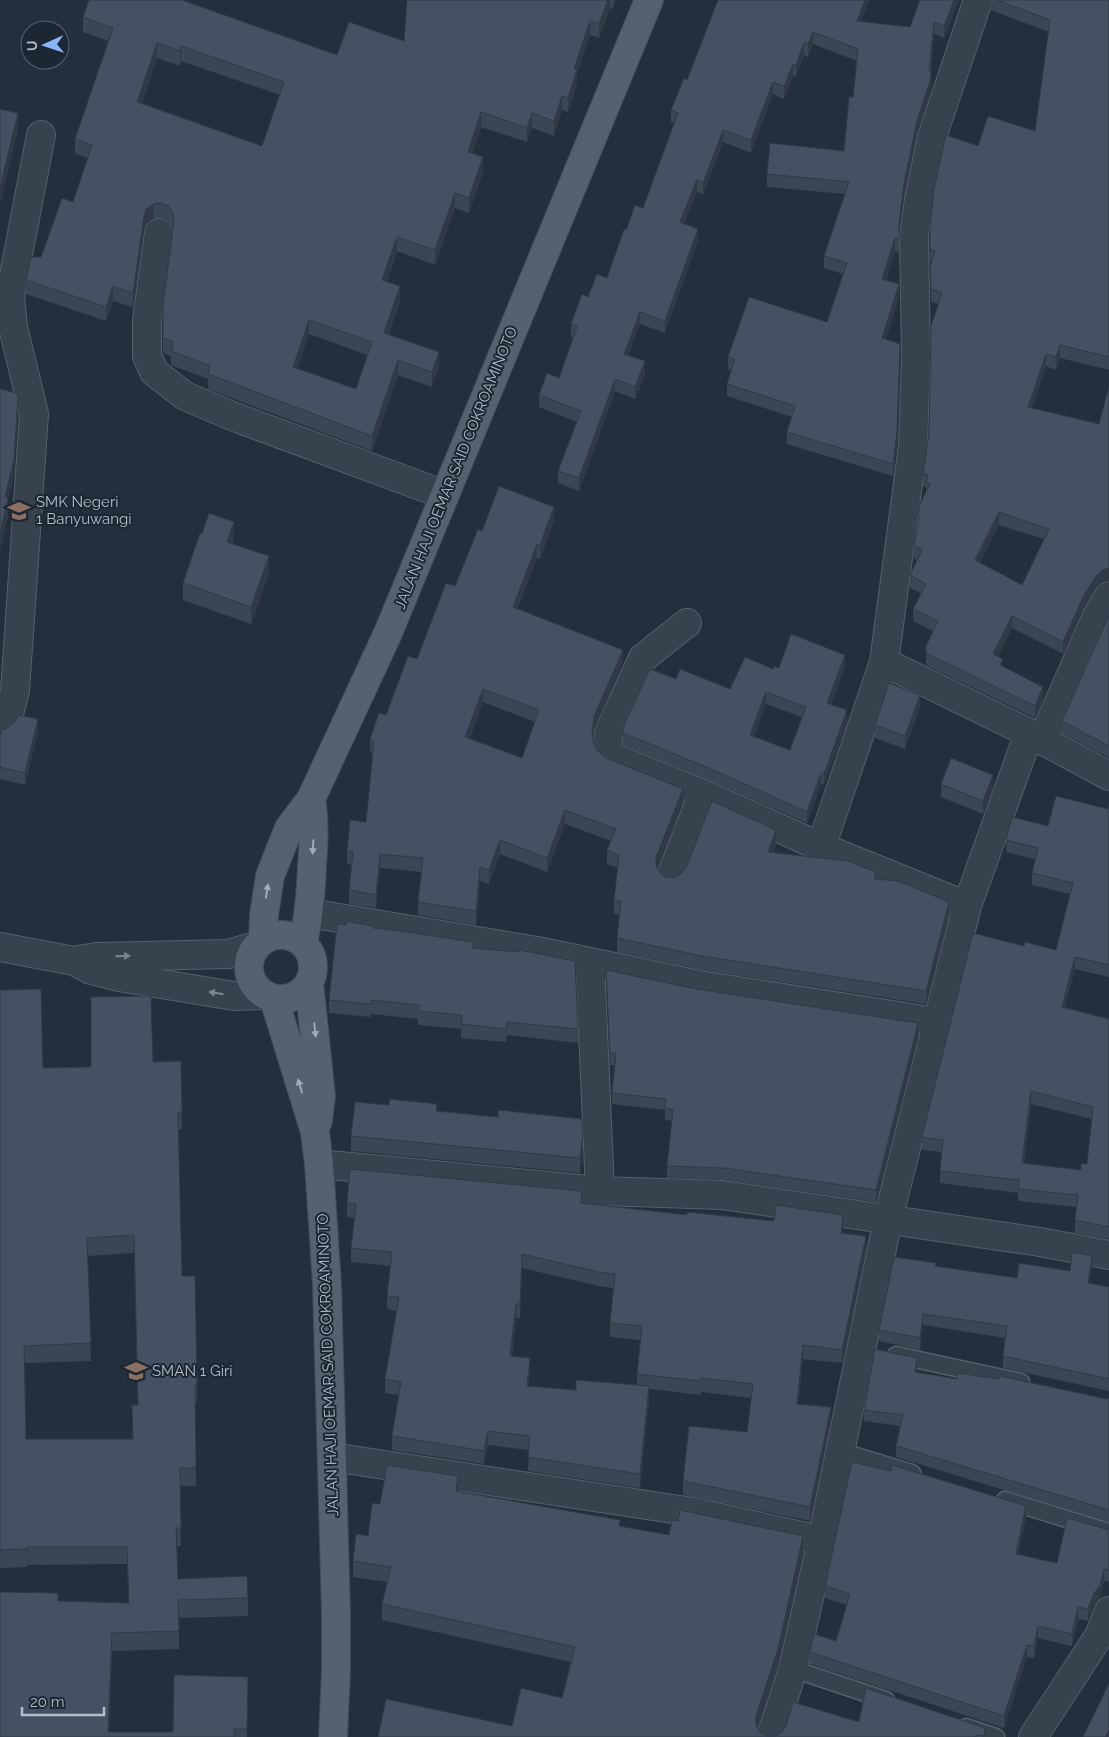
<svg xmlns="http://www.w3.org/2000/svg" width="1109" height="1737" viewBox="0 0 1109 1737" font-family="Raleway,sans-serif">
	<rect width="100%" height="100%" fill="#242f3e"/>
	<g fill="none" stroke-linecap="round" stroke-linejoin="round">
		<defs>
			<path id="lane" d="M896,1355L1021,1382
				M840,1451L912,1473
				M1005,1500L1109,1532
				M793,1669L886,1700
				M966,1727L996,1737"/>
			<path id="street" d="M978,0L932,137L919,199L914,237L916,355L913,446L884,662L1029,733L1109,776
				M159,233L147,320V356L154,372L185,396L232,416L445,495
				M687,623L643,658L609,732L607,748L612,757L703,794L821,847
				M0,727L9,714L15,691L34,414L13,327L10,296L41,135
				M1042,741L1097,616L1109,596
				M671,876L703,794
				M967,906L1029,733
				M309,913L537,951L590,962L600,1191
				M0,947L74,961L91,970L119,977L234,996L265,995
				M78,960L97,957L228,954L256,946
				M590,962L699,985L937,1022
				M319,1164L600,1191L722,1195L1040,1242L1109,1255
				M332,1457L693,1512L806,1537
				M771,1737L793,1669L822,1540L888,1219L967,906L821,847L884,662
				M1033,1737L1099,1636L1109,1611"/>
			<path id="primary" d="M249 967a32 32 0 1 1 64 0a32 32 0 1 1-64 0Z
				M263,940L264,915L270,876L289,828L311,799L388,633L649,0
				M303,943C309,917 311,891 312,865C314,842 315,821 311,799
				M309,982L321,1096L318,1121
				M274,999L315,1132L319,1164L327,1285L336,1614V1671L333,1737"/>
		</defs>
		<use href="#lane" stroke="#565f6c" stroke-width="19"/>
		<use href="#street" stroke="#565f6c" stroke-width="30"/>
		<use href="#primary" stroke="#414a57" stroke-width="30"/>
		<use href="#lane" stroke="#38414e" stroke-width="16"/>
		<use href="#street" stroke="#38414e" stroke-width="28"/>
		<use href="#primary" stroke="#56606e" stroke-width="28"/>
	</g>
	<path fill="#3b4654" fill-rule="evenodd" d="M407,0H616L613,9L610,8L599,38L590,35L577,74V84L568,112L562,110L554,136L532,128L527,142L481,127L472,154L483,172L469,213L455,208L435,265L397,251L387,282L400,301L389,334L439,366L432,387L398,375L372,451L208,389V379L171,365V356L163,353V306L173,228L168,220L161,218H154L146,224L144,231L133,307L113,301L106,321L26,294V280L41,257L73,202L88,158L75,154V139L108,41L83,32V17L337,55L404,41ZM157,58L180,66L181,61L280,95L262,146L142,103ZM309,334L367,355L356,389L297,369Z
		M718,0H869L861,22L910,27L920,1L917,0H959L944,38L934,34L931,71V83L930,93L917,134L904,196L899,234V252L895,251L886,280L899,297L886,339L900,356L897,445L893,476L787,444V432L792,417L727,396V384L731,370L728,369V357L827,322L843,274L824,268V256L845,194L767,187V174L844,151L853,97L857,61L813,44L808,57L804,55L796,77L793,76L784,99L773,94L751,153L723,142L703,195L697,191L684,224L698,241L665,333L640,324L628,355L645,374L635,399L615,391L579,491L558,483V471L577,422L539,407V395L559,378L573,338L571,336V324L588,297L607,278L626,230L643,208L674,123L671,122V110L687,80Z
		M991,0H1109V370L1060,358L1056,370L1046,366L1032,408L1102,582L1096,588L1083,610L1063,654L1012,628L998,657L1003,666L1043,699L1035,718L926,665V646L933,631L913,621V609L921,593L910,588V575L917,560L914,558V546L918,525V517L926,492V487L923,486V474L929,434L938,304L931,302L930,267L932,262H930V226L978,146L1035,131L1049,32L991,10ZM999,525L1044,539L1022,585L980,563Z
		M554,521L540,559L537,558L517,609L623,663L594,730L593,738V742L598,751L606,758L683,803L657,868L659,872L665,877L673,878L776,844L773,853L875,879L949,915L926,1004L702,970L617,952V938L619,915L614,914V900L618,868L607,864V850L611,841L565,824L547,872L500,854L489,884L480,881L476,925L418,915V902L421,872L380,868L376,908L349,904V890L352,865L347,864V851L366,822L373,754L370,752V739L386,715L417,659L455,586L482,531ZM483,702L535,722L522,758L470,738Z
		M234,539L232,544L269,573L251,624L183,600V583Z
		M1109,615V758L1062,733V721Z
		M845,667L831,705L847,722L824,785L821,784L807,823L709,780L623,745V733L676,679L730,689L779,668ZM766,704L802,717L790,750L754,737Z
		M920,707L905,749L875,738V725Z
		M38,731L25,785L0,779V737Z
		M941,784L993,787L983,814L941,797Z
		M1109,805V977L1075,969L1065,1007L1109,1019V1239L1075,1233V1220L1076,1207L1018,1201V1193L940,1183V1171L942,1152L922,1150V1137L1024,946L1056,950L1070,894L1032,885V873L1035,859L1006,852V840L1108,809ZM1031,1104L1092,1119L1087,1164L1081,1170L1024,1163Z
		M346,925L373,928L473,948L578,1029V1043L507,1035L506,1042L461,1038V1029L418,1025V1019L371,1014V1017L329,1013V1000Z
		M606,970L918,1035L876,1202L724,1180L667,1178V1166L672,1121L665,1120V1110L612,1104V1093L615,1065H610Z
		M0,990L43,1068L91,1067L153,1062L181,1061L182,1129H178L182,1276L197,1384V1402H195L196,1486H180L181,1546H177L178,1579L248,1598V1616L179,1618V1649L112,1651L109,1732H173L248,1677L247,1737H0L58,1601L129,1603L127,1564L27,1565V1567L0,1568ZM134,1253L138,1405L132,1439H26L25,1363L91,1361L88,1256Z
		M437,1111L583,1151L580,1173L351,1151V1136Z
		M347,1203H582L687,1215L843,1229V1234L866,1250L842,1363L803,1359L798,1404L831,1421L810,1521L683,1495V1481L747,1432L751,1398L701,1392V1395L649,1389V1400L640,1488L528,1471L529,1450L488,1445L484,1464L392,1450V1436L399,1395L385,1393V1379L397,1311L387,1309V1296L391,1266L351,1262V1248L355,1218L347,1217ZM522,1268L599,1286L614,1288L610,1323V1337L640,1340L637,1374V1385L576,1390L528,1386L530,1372L512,1356L516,1318H520Z
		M936,1267L1017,1278L1092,1268L1089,1284L1109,1287V1391L1003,1368V1356L1005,1338L923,1325L920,1350L879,1341V1330Z
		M917,1370V1372L957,1379L1107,1399L1109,1398V1522L896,1457V1446L900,1426L864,1421V1410Z
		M458,1491L620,1527L669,1535L803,1552L778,1665L758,1728L760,1732L767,1736H775L859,1722L866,1688L985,1737H378L512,1726L562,1698L571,1662L382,1620V1604L387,1582L353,1577V1561L368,1536L380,1504Z
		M1026,1518L1018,1554L1057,1563L1109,1530V1582L1104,1581L1100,1598L1094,1605L1088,1621L1078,1619L1072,1646L1038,1638L1034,1658L1027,1657L1004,1728L810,1664V1652L836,1641L847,1605L825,1598V1586Z"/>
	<path fill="#303945" d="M608,0H610V8L599,38V24Z
		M613,0H616L613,9Z
		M865,0H869L857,34V21Z
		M954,0H959L944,38V26Z
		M590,21V35L577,74V84L568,112V98L574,69Z
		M934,22V34L929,83V71Z
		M813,32V44L808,57V44Z
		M157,43V58L137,116V102Z
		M804,43V55L796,77V65Z
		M181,46V61L180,66V51Z
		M793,64V76L784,99V86Z
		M931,71L930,93L917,134L904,196L899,235V223L904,183L917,121Z
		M773,82V94L751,153V140Z
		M562,96V110L554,136V121Z
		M481,112V127L468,167V152Z
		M18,113V130L0,205V188Z
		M532,113V128L527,142V128Z
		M723,130V142L703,195V183Z
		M483,157V172L469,213V198Z
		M697,179V191L680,235V222Z
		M455,193V208L435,265V250Z
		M154,204V218L146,224L144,231L133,307V293L144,216L146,209Z
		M698,229V241L665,333V321Z
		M397,237V251L382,295V280Z
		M895,238V251L882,291V279Z
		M899,284V297L882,350V338Z
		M113,286V301L106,321V307Z
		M400,286V301L384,347V333Z
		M640,312V324L624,366V354Z
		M309,320V334L293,382V367Z
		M900,344L897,445L893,476V464Z
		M1060,345V358L1056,370V357Z
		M439,352V366L432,387V372Z
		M1046,354V366L1028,419V407Z
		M398,360V375L372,451V436Z
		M645,361V374L635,399V387Z
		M615,379V391L579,491V478Z
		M18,398V415L14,476L8,500V516L0,552V535Z
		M554,507V521L540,559V545Z
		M999,512V525L975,573V560Z
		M234,522V539L227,559V542Z
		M537,544V558L513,621V607Z
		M269,556V573L251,624V607Z
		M1109,568V581L1102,582L1096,588L1083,610L1063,654V642L1083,597L1096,576L1102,570Z
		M1012,616V628L993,667V654Z
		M623,650V663L594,730L592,747V733L594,716Z
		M845,655V667L827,715V703Z
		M1043,687V699L1035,718V706Z
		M483,689V702L465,750V737Z
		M766,692V704L750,747V735Z
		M920,695V707L905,749V736Z
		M847,710V722L824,785V774Z
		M38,719V731L25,785V773Z
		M821,773V784L807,823V812Z
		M993,775V787L983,814V801Z
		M683,789V803L656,870V857Z
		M565,810V824L547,872V858Z
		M776,830V844L768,866V852Z
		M500,840V854L489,884V870Z
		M380,854V868L376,908V895Z
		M480,867V881L476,925V911Z
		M949,902V915L926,1004V991Z
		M1075,957V969L1062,1019V1007Z
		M918,1023V1035L876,1202V1190Z
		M1031,1091V1104L1022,1176V1163Z
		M583,1136V1151L580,1173V1158Z
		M843,1215V1229L841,1247V1233Z
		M866,1236V1250L842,1363V1350Z
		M522,1254V1268L520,1318V1304Z
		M1092,1256V1268L1088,1295V1283Z
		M516,1304V1318L510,1369V1356Z
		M923,1314V1325L920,1350V1338Z
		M803,1345V1359L797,1417V1404Z
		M530,1358V1372L527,1400V1386Z
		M917,1358V1370L915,1384V1372Z
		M649,1386V1400L640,1488V1474Z
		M831,1407V1421L810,1521V1507Z
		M488,1431V1445L484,1464V1451Z
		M458,1476V1492L456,1491Z
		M1026,1506V1518L1016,1565V1554Z
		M803,1536V1552L778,1665L756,1732V1716Z
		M1104,1569V1581L1100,1598L1094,1605L1088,1621V1609Z
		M1078,1607V1619L1072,1646V1634Z
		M1038,1626V1638L1034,1658V1646Z
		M112,1633V1651L108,1737Z
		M1027,1645V1657L1004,1728V1716Z
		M1109,1730V1737H1105Z"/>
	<path fill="#455162" stroke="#303945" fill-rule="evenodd" d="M89,0H182L337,55L349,22L404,41L407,0H608L599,24L590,21L574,69L577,70L568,98L562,96L554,121L532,113L527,128L481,112L468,152L483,157L469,198L455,193L435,250L397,237L382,280L400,286L384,333L439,352L432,372L398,360L372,436L208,374L210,366L171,351L174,342L163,338V306L174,220L173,212L168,206L161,203L154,204L146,209L144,216L133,293L113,286L106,307L26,280L31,257H41L62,198L73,202L92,145L75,139L113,28L83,17ZM157,43L180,51L181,46L284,82L262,146L137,102ZM309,320L372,342L356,389L293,367Z
		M718,0H865L857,21L910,27L920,0H954L944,26L934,22L929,71H931L930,81L917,121L904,183L899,223V239L895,238L882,279L899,284L882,338L900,344L897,432L893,464L787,432L795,406L727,384L735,359L728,357L749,297L827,322L847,263L824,256L849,182L767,174L770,143L844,151L849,97H853L858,49L813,32L808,44L804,43L796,65L793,64L784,86L773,82L751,140L723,130L703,183L697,179L680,222L698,229L665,321L640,312L624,354L645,361L635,387L615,379L579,478L558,471L581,411L539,395L547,373L559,378L577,327L571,324L582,294L588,297L597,274L607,278L624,229L626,230L635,205L643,208L678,113L671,110L684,78L687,80Z
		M997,0H1109V357L1060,345L1056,357L1046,354L1028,407L1099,424L1109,386V568L1102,570L1096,576L1083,597L1063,642L1012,616L993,654L1003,659L1000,665L1043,687L1035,706L926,653V646L938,621L913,609L926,584L910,575L922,550L914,546L919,518L918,517L919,506L930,484L926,483L928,475L923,474L929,434L931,326L942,293L931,289L930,267L935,251L930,249V226L934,189L946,135L978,146L988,116L1035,131L1050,20ZM999,512L1049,529L1022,585L975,560Z
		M0,109L18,113L0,188Z
		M0,389L17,393L18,398L14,459L5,497L8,498L0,535Z
		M499,486L554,507L540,545L537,544L513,607L623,650L594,716L592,733L593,742L598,751L606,758L683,789L656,857V865L659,872L665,877L673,878L681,874L686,868L712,801L776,830L768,852L848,861L875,872V879L898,881L949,902L926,991L702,956L617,938L621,901L614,900L619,855L607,850L616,829L565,810L547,858L500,840L489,870L480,867L476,911L418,902L423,858L380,854L376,895L349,890L353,851H347L350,820L366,822L374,741L370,739L379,713L386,715L408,656L417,659L446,583L455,586L478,529L482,531ZM483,689L539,710L522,758L465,737Z
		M209,513L234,522L227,542L269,556L251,607L183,583L200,533L202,534Z
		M1109,615V746L1062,721Z
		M791,634L845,655L827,703L847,710L824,774L821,773L807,812L709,768L623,733L624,725L650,669L676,679L680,669L730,689L745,657L773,669L774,666L779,668ZM766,692L806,707L790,750L750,735Z
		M889,683L920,695L905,736L875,725Z
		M19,715L38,719L25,773L0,767V737L2,730L7,728L13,724Z
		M951,758L993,775L983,801L941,784Z
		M1056,796L1108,809L1109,805V965L1075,957L1062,1007L1109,1019V1227L1075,1220L1078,1195L1018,1189L1019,1180L940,1171L943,1140L922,1137L973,933L1024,946L1025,942L1056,950L1073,883L1032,873L1038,848L1006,840L1012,817L1048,826ZM1031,1091L1093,1107L1087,1164H1081V1170L1022,1163Z
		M346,921L373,926V928L401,931L473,942L472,948L519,952V950L575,961L578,1029L507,1022L506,1029L461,1024L462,1015L418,1011L419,1005L371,1000V1004L329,1000L337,924L346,925Z
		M606,970L697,989L918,1023L876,1190L724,1168L667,1166L673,1109L665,1108L666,1099L612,1093L616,1054L610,1053Z
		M41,989L43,1068L91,1067V997L151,996L153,1062L181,1061L182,1112H178L182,1276H195L197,1384H195L196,1468H180L181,1528H176L178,1579L247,1576L248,1598L178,1600L179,1631L112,1633L108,1732H173L174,1675L248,1677L247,1729H234V1737H0V1592L58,1593V1601L129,1603L127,1547H27V1549L0,1550V990ZM134,1235L138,1405H132L133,1439H26L24,1346L91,1343L87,1238Z
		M390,1099L437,1104L436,1111L498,1117V1110L582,1119L583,1136L580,1158L351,1136L355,1102L389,1105Z
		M350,1169L582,1191L581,1203L687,1215V1212L774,1221L776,1205L843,1215L841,1233L866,1236L842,1350L803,1345L797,1404L831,1407L810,1507L683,1481L689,1426L747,1432L753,1384L701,1378V1381L637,1374L642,1326L610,1323L615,1274L599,1272L522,1254L520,1304H516L510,1356L530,1358L527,1386L576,1390V1380L649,1386L640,1474L528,1457L530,1436L488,1431L484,1451L392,1436L401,1382L385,1379L399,1297L387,1296L392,1252L351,1248L356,1204L347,1203Z
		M1072,1252L1092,1256L1088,1283L1109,1287V1379L1003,1356L1007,1326L923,1314L920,1338L879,1330L894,1257L936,1263L935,1266L1017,1278L1019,1263L1070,1271Z
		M875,1349L917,1358L915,1372L957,1379L958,1373L999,1379L1000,1376L1107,1399L1109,1398V1510L896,1446L903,1415L864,1410Z
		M852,1462L891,1471L892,1465L1026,1506L1016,1554L1057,1563L1067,1518L1109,1530V1570L1104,1569L1100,1586L1094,1593L1088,1609L1078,1607L1072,1634L1038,1626L1034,1646L1027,1645L1004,1716L810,1652L814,1634L836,1641L850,1594L825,1586Z
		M387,1465L458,1476L456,1491L620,1520L619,1526L669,1535L672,1520L678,1521L680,1510L803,1536L778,1649L756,1716V1725L760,1732L767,1736H775L781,1733L786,1726L793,1702L859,1722L866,1688L985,1728L984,1736L976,1735V1737H378L386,1699L512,1726L521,1688L562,1698L575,1647L382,1604L391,1567L353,1561L356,1534L368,1536L372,1503L380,1504Z
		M1109,1683V1730L1105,1737H1083Z"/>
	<defs><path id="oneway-solid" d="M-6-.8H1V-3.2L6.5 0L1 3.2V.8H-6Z" transform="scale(1.25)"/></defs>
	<g fill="#a1aab7">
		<use href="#oneway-solid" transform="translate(313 847) rotate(93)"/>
		<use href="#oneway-solid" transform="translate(267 891) rotate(-81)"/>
		<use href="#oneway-solid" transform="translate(315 1030) rotate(84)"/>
		<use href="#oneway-solid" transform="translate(300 1086) rotate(-107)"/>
	</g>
	<g fill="#7c8592">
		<use href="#oneway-solid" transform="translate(123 956) rotate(-1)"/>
		<use href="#oneway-solid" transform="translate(216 993) rotate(-171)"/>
	</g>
	<defs>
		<symbol id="school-bare" viewBox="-9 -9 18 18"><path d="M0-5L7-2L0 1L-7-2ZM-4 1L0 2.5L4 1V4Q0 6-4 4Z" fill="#8d6e63" stroke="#1d2633" stroke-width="2.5" paint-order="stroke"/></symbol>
	</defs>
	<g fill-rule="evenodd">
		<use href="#school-bare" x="3" y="495" width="32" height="32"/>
		<use href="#school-bare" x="120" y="1355" width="32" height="32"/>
	</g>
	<g text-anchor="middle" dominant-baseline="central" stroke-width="4" stroke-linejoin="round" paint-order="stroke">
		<g font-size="15" fill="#b4bcc9" stroke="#1d2633">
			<text transform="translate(456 468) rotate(-68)">JALAN HAJI OEMAR SAID COKROAMINOTO</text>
			<text transform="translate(328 1365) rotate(-92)">JALAN HAJI OEMAR SAID COKROAMINOTO</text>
		</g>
		<g font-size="15" fill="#b4bcc9" stroke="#1d2633" text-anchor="start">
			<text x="36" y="502">SMK Negeri<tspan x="36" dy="17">1 Banyuwangi</tspan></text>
			<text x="152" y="1371">SMAN 1 Giri</text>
		</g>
	</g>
	<g transform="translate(45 45) rotate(267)"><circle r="24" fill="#1d2633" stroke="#59626f"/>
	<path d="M0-4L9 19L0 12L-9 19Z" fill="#8ab4f8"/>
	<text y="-8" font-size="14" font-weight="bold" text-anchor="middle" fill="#b4bcc9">U</text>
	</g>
	<path d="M22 1707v8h82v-8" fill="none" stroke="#b4bcc9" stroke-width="2.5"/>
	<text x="30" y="1707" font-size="15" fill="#b4bcc9" stroke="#1d2633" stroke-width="4" paint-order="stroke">20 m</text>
</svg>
